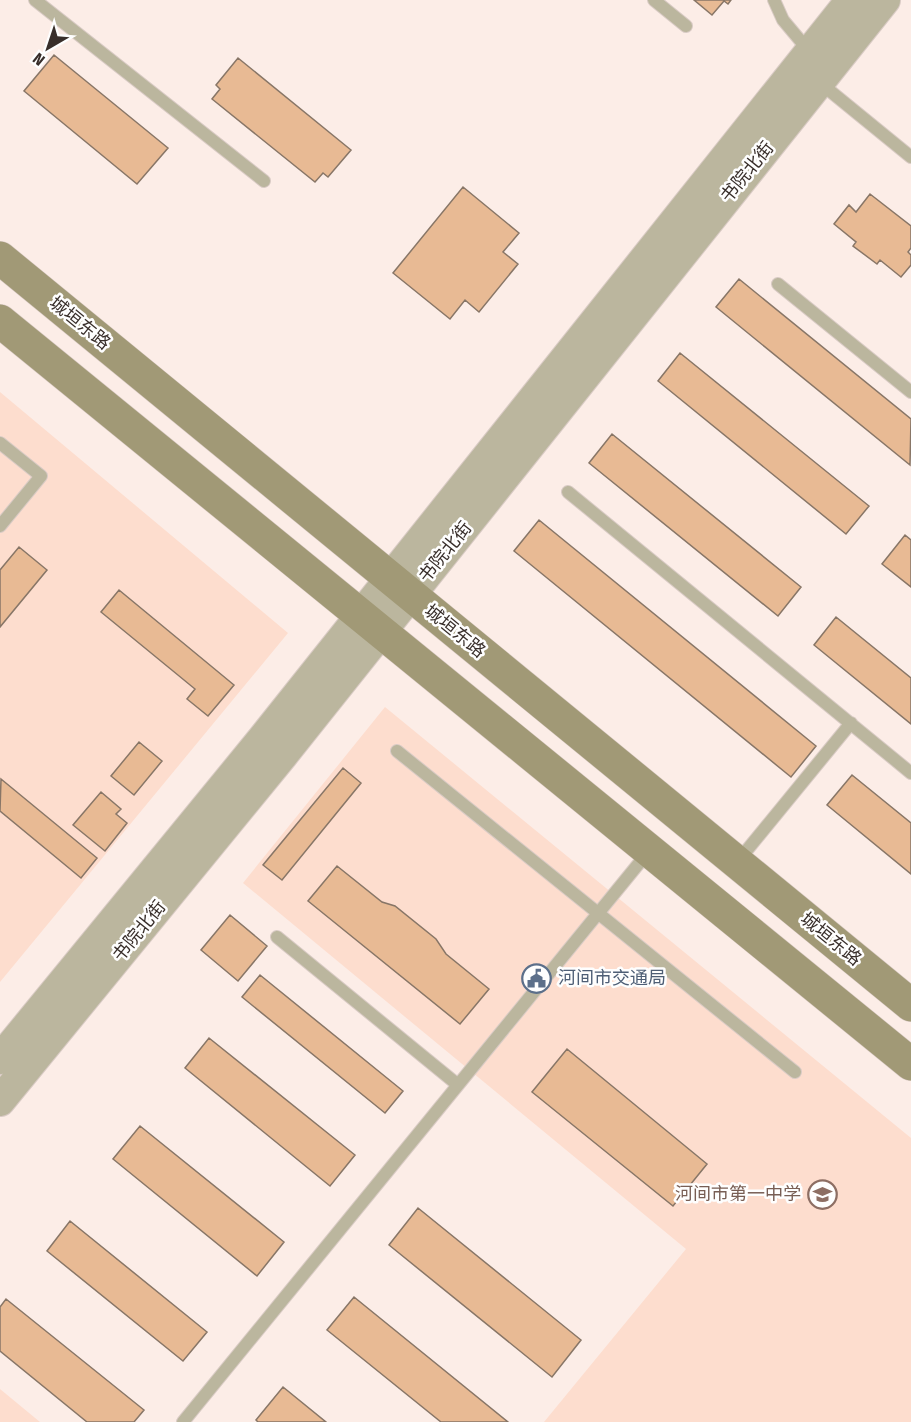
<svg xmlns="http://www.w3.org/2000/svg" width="911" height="1422" viewBox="0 0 911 1422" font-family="'Fira Sans Condensed','Noto Sans SC',sans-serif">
	<rect width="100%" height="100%" fill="#fcede7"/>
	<path fill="#fdddce" d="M0,392L288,633L0,982Z
		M385,707L911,1138V1422H544L686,1249L243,883Z
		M0,1389L40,1422H0Z"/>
	<path fill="#e8ba94" stroke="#887667" stroke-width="1.5" d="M694,0H731L728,4L724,1L712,15Z
		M54,55L168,148L137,184L24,91Z
		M238,58L351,150L328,177L323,173L315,182L212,99L220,89L216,85Z
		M463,187L519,233L503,252L518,264L479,312L465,300L450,319L393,273Z
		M870,194L911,226V248L908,252L911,255V265L901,277L880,260L877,264L853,246L856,242L834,224L849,205L856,212Z
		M739,279L911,419L910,465L716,307Z
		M680,353L869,506L846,534L658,381Z
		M612,434L801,587L778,616L589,463Z
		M539,520L816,746L791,777L514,551Z
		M905,535L911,540V587L882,564Z
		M19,547L47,570L0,627V570Z
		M119,590L234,685L208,716L187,699L195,689L101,612Z
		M836,617L911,678V724L814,645Z
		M139,742L162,761L134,795L111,776Z
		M343,768L361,783L282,880L263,865Z
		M852,775L911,823V874L827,805Z
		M1,779L97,858L81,878L0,811Z
		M101,792L121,809L116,814L127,823L105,851L73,825Z
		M337,866L382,902L395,906L436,939L446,954L489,989L460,1024L308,901Z
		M230,915L267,946L238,981L201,950Z
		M260,975L403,1091L385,1113L242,997Z
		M209,1038L355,1155L330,1186L185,1068Z
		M567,1049L707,1164L673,1206L532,1092Z
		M140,1126L284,1242L257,1276L113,1159Z
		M418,1208L581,1340L552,1377L389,1245Z
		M70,1221L207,1332L183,1361L47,1251Z
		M354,1297L508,1422H441L327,1330Z
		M6,1299L144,1410L134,1422H87L0,1351V1307Z
		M283,1387L326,1422H258L256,1420Z"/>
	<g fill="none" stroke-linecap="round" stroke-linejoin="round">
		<defs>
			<path id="service" d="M35,0L264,181
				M654,0L686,26
				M774,0L783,20L809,51
				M819,82L911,157
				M778,284L911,392
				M0,443L41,476L0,526
				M568,492L911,773
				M397,751L795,1072
				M738,861L851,723
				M277,937L458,1085
				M183,1422L649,851"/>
			<path id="tertiary" d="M0,1059L263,738L851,0
				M0,1101L283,755L885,0"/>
			<path id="secondary" d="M0,258L911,1005
				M0,321L911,1064"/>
		</defs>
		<use href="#service" stroke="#d9cbc5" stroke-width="14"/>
		<use href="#tertiary" stroke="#d9cbc5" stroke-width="32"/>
		<use href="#secondary" stroke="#d9cbc5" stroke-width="34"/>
		<use href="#service" stroke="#bbb69e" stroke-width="12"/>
		<use href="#tertiary" stroke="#bbb69e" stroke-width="30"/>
		<use href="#secondary" stroke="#a19976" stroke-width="33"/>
	</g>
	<defs>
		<symbol id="civic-ring" viewBox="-11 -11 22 22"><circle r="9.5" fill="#fefefe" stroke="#5c6f8a" stroke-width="1.5"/><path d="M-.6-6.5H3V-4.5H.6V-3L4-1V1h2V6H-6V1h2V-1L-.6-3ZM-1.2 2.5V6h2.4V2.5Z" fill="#5c6f8a"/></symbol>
		<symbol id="school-ring" viewBox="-11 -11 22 22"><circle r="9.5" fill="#fefefe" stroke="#8d6e63" stroke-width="1.5"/><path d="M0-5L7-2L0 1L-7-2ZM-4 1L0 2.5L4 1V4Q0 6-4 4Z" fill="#8d6e63"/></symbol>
	</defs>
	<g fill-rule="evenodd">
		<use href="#civic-ring" x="520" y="962" width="33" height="33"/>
		<use href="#school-ring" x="806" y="1178" width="33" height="33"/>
	</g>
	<g text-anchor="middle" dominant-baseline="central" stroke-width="5" stroke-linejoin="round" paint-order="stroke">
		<g font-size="18" fill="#382e2a" stroke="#fefefe">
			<text transform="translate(747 172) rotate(-51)">书院北街</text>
			<text transform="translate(80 323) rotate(39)">城垣东路</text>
			<text transform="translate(445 552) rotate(-51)">书院北街</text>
			<text transform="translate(455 631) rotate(39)">城垣东路</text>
			<text transform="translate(139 931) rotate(-51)">书院北街</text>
			<text transform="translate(831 939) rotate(39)">城垣东路</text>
		</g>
		<g font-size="18" fill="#4e5e75" stroke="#fefefe" text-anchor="start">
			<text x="558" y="978">河间市交通局</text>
		</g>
		<g font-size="18" fill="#785e54" stroke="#fefefe" text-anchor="end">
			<text x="801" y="1194">河间市第一中学</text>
		</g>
	</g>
	<g transform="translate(48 48) rotate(219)" stroke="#fefefe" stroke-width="4.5" paint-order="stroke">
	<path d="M0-4.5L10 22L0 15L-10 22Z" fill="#382e2a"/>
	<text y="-9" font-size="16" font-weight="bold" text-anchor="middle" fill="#382e2a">N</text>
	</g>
</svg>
